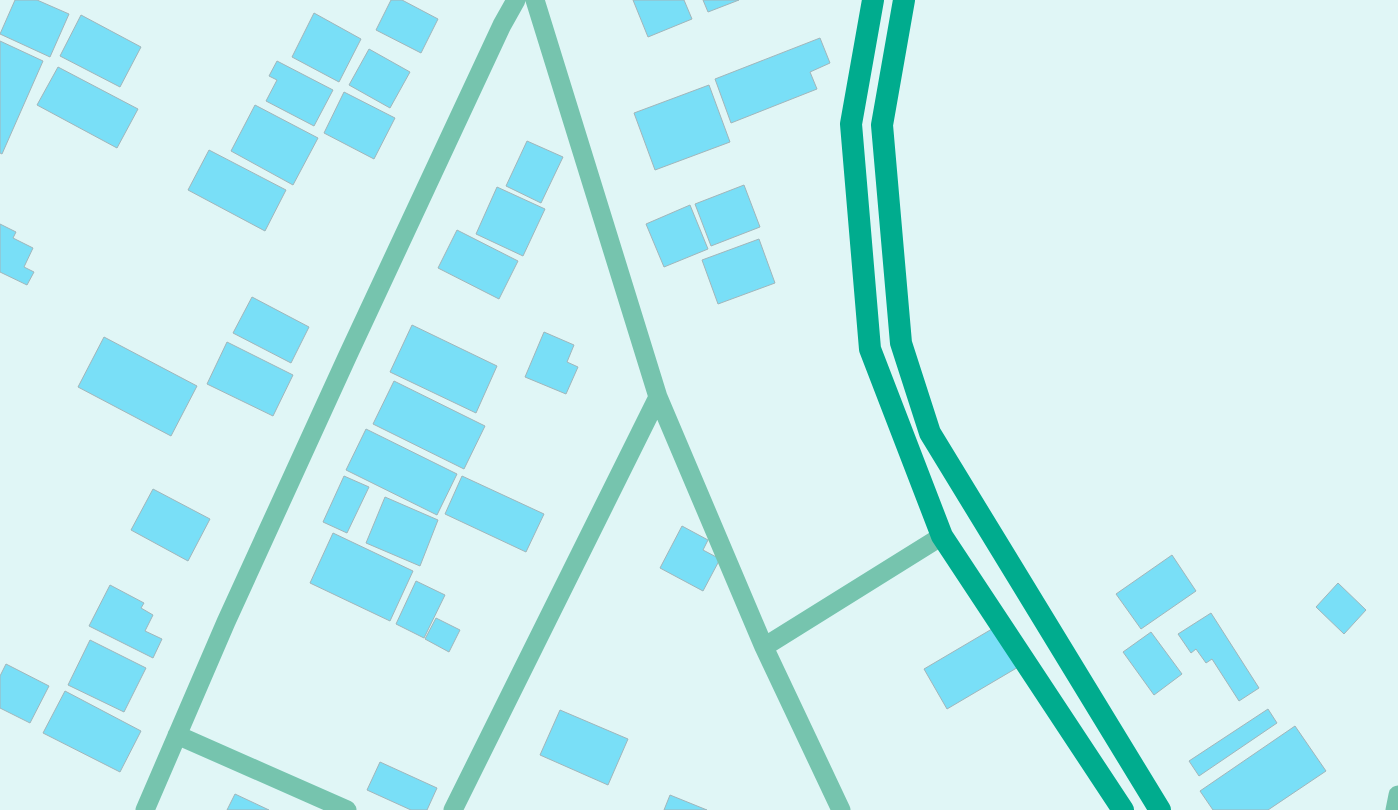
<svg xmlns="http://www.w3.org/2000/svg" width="1398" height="810" viewBox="0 0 1398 810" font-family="Roboto,sans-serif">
	<rect width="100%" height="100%" fill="#e0f6f6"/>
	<path fill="#79dff7" stroke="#a1b6bb" d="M15,0H37L69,14L50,57L0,34Z
		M391,0H402L438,19L421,53L376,30Z
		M633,0H684L692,19L648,37Z
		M703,0H739L708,12Z
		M314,13L361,39L339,82L292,57Z
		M81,15L141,47L120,87L60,56Z
		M820,38L830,63L810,72L817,89L731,123L715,79Z
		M0,41L43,61L2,154L0,153Z
		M369,49L410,72L390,108L349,85Z
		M277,61L333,90L314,126L266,101L277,80L269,76Z
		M58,67L138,109L117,148L37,105Z
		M709,85L730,142L655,170L634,113Z
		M344,92L395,118L374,159L324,133Z
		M255,105L318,138L293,185L231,151Z
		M527,141L563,157L541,203L506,186Z
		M209,150L286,190L265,231L188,190Z
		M744,185L760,227L711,246L695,204Z
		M497,187L545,209L523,256L476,234Z
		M690,205L708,249L664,267L646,224Z
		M0,224L16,232L13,238L33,248L24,267L34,272L27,285L0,272Z
		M457,230L518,261L499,299L438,268Z
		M759,239L775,283L718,304L702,260Z
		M252,297L309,327L291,363L233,333Z
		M412,325L497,366L476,413L390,372Z
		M544,332L574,345L567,362L578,367L566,394L525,377Z
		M104,337L197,386L171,436L78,387Z
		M227,342L293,375L273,416L207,384Z
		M394,381L485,426L464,469L373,424Z
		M366,429L457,474L437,515L346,470Z
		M344,476L369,487L347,533L323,522Z
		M462,476L544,514L526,552L445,514Z
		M153,489L210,519L188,561L131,530Z
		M385,497L438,520L420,566L366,543Z
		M682,526L708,540L703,550L720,559L703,591L660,568Z
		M333,533L413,571L390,621L310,583Z
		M1172,555L1196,591L1141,629L1116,594Z
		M416,581L445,595L424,638L396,624Z
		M1338,583L1366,610L1344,634L1316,607Z
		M110,585L144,603L141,608L153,615L145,631L162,639L153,658L89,626Z
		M1211,613L1259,688L1239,701L1212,659L1206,663L1196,649L1191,653L1178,634Z
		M436,618L460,630L449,652L425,639Z
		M997,626L1020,666L947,709L924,669Z
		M1151,632L1182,674L1154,695L1123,652Z
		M90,640L146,668L124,712L68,685Z
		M6,664L49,686L30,723L0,708V676Z
		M65,691L141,731L120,772L43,733Z
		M1268,709L1277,723L1199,776L1189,761Z
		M560,710L628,739L608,785L540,755Z
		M1295,726L1326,771L1268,810H1213L1200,791Z
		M380,762L437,788L427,810H411L367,790Z
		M235,794L269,810H227Z
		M670,795L707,810H664Z"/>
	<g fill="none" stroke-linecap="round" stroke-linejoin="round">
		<path stroke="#76c4ae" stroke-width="19" d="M535,0L658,397L764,647L841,810
			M764,647L942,536
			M177,735L347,810
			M145,810L226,622L348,355L502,25L516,0
			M453,810L658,397
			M1395,810L1398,795"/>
		<path stroke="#00ac8e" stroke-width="22" d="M873,0L851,124L870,349L942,536L1123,810
			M904,0L882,125L901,343L930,433L1160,810"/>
	</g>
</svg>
